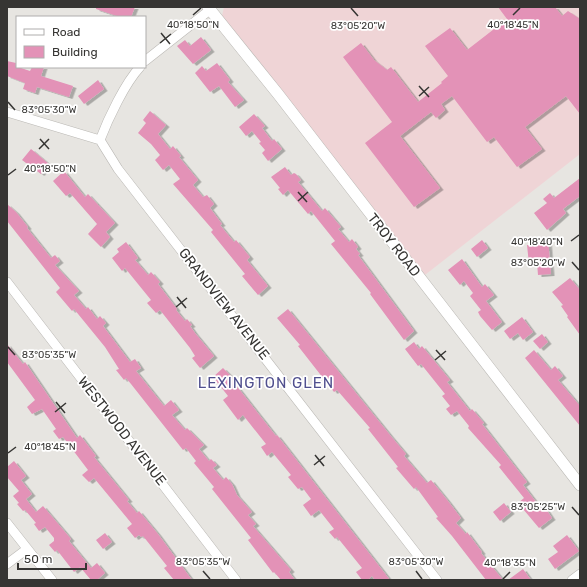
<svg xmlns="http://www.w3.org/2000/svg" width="587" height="587" viewBox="0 0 587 587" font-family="Rubik,sans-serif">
	<defs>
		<filter id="shadow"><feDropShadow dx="3.5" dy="2" stdDeviation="0" flood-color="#0004"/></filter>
	</defs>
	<rect width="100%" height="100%" fill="#e7e5e1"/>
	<path fill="#efd4d6" d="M224,7H580V154L421,278L222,16Z"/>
	<path fill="#e392b7" filter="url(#shadow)" d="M96,7H135L131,17H120L96,9Z
		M498,7H555L562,16L568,11L580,19V114L566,96L525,127L542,149L517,167L494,137L487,142L452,96L441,104L445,110L436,118L431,112L400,136L440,188L414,207L365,143L392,122L343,57L361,43L374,60L387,70L391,67L418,102L442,83L441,82L448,76L425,46L450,28L467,50L507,19Z
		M201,37L211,50L193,64L177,46L185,40L190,46Z
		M7,61L16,63L15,66L30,71L32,67H44L41,76L73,86L69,97L37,87L35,93L23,89L25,83L7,76Z
		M217,63L230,80L228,82L244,100L235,107L219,86L210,92L195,73L202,66L206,71Z
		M98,80L104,89L84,104L78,96Z
		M150,111L166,125L158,134L170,149L173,146L181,156L179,157L198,180L193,185L203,197L207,195L214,204L210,208L222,224L220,225L234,242L236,240L250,257L247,260L268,286L258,295L242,276L245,274L211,232L213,230L173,184L180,179L169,165L163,170L155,160L160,155L151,144L138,133L146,123L143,120Z
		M254,114L265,126L262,128L272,141L274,139L282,149L268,161L262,153L265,150L259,143L261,142L252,131L246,136L239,127Z
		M31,149L49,164L41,174L22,160Z
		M285,167L291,175L294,173L296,174L301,180L298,182L322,211L325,208L341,227L338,229L349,242L352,239L358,247L356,249L360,254L358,255L414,331L404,340L370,294L371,293L331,244L335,241L311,211L308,214L288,190L283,195L278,189L280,188L271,177Z
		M64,171L85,197L88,194L115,223L106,232L110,237L101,247L88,234L97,224L70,193L66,196L53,181Z
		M580,178V196L563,209L566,213L547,230L534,213L547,203L543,199L550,193L554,198Z
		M7,204L16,212L28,227L27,228L51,258L55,255L60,261L55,265L79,291L74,295L86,309L88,307L97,319L100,316L106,323L103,326L130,362L135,359L141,368L136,371L164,406L171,400L179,410L172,415L185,430L187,428L204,445L199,449L209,461L211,459L217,465L213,468L223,480L226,477L232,484L237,495L252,512L248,515L256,524L253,526L291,570L289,572L295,580H281L274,572L273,573L248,540L251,538L212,489L214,487L194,463L196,461L186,448L183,450L131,384L126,378L124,380L116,370L119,369L105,347L74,309L72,311L56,292L60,288L7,221Z
		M548,239L551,274L538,275L537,263L529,264L527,245H535V240Z
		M482,240L488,248L477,257L471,249Z
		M126,242L138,258L135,260L148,275L151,272L160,282L158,284L177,309L176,310L185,321L187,319L192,325L190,326L195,333L214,356L200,368L192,358L195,356L190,348L160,310L156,313L147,303L151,300L125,268L122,271L112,258L119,252L117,249Z
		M462,259L482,287L485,284L494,295L486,301L502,322L492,330L480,316L478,312L481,310L470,296L473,293L464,281L460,285L448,270Z
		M570,278L580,290V335L567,317L568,316L561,306L563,305L552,292Z
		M288,309L390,435L406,454L404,456L427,483L431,480L448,501L461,518L456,523L466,534L467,532L482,552L481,553L503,580H486L452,536L436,518L438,517L416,487L414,489L396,468L398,467L368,429L370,428L337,390L334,392L298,346L300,345L277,318Z
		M522,317L533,332L523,340L518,333L510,339L504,331Z
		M542,334L548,342L540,349L533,341Z
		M414,342L419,349L422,346L450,380L447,382L470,411L472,409L484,423L482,424L527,482L523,485L543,511L546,509L552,518L539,528L518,503L524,498L499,467L501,465L468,428L469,426L457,411L451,415L446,409L450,406L442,396L445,394L421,364L418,366L405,349Z
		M7,344L23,364L25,362L77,438L80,435L96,456L94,457L129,500L127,501L137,513L139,511L158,534L192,580H174L164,568L167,566L143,536L141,537L139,535L135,538L127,528L132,524L94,478L89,482L82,475L88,470L63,437L59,439L53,431L56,429L42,409L32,414L27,407L35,400L7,362Z
		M534,350L551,370L555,366L563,376L558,380L580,406V426L525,358Z
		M223,368L234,379L232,380L257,412L276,436L277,435L390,580H375L372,576L368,580H362L356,572L362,568L337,537L335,539L329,532L334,529L319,510L311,516L303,505L311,499L302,487L298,489L288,477L291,475L272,452L267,456L261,447L266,444L243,415L238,420L223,400L228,396L213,377Z
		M14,461L26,476L21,480L32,494L26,499L36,512L43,506L71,539L69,541L91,568L97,563L105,573L97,580H91L80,567L74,572L57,550L55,552L49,545L54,541V538L45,527L39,531L34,524L36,523L25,510L23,511L17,504L19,503L13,496L19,491L7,477V467Z
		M504,503L511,512L500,521L493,512Z
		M105,533L112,542L103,549L96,540Z
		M567,535L579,551L555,569L548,559L558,552L553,546Z
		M523,569L531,580H508Z"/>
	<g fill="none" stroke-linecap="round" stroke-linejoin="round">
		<defs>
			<path id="minor" d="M145,61L211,9
				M7,112L100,140
				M100,140L118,169L437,580
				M100,140C108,119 125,83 140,67
				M7,282L236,580
				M7,523L52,580
				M7,564L27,549
				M572,580L580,574"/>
			<path id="tertiary" d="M208,7L278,94L580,485"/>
		</defs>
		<use href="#minor" stroke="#bbb9b5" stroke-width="10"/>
		<use href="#tertiary" stroke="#bbb9b5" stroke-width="12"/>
		<use href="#minor" stroke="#fff" stroke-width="9"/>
		<use href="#tertiary" stroke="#fff" stroke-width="11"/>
	</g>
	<path fill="none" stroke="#363533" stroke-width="1.5" d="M351,8L358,16M193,15L201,8M513,15L520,8M161,33L170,44M160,43L171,34M419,86L429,97M419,96L429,87M8,102L15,110M40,139L49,149M39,149L49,139M8,175L16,169M298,192L307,202M298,201L308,192M571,241L579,235M572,262L579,270M177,297L186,308M176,307L187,298M8,347L15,355M436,350L445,360M435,360L446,351M56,402L65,413M55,412L66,403M8,453L16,447M315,455L324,466M314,465L325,456M572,507L579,515M203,571L210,579M416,571L422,579M503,579L510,572"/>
	<g text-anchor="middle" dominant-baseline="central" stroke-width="3.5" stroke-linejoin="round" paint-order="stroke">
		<g font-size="14" fill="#363533" stroke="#fff">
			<text transform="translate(394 245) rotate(52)">TROY ROAD</text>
			<text transform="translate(224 304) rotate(52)">GRANDVIEW AVENUE</text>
			<text transform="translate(122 431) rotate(52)">WESTWOOD AVENUE</text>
		</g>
		<g font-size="15" letter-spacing="1" fill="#504f8e" stroke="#fff">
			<text x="266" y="383">LEXINGTON GLEN</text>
		</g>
	</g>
	<g font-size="10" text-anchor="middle" fill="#363533" stroke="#fff" stroke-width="3.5" stroke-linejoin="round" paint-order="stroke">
		<text x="193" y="28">40°18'50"N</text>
		<text x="513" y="28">40°18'45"N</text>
		<text x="358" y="29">83°05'20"W</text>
		<text x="49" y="113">83°05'30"W</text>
		<text x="50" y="172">40°18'50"N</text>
		<text x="537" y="245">40°18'40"N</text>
		<text x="538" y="266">83°05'20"W</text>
		<text x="49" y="358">83°05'35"W</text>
		<text x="50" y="450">40°18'45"N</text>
		<text x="538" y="510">83°05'25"W</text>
		<text x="203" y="565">83°05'35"W</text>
		<text x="416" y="565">83°05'30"W</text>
		<text x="510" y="566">40°18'35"N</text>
	</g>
	<rect width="587" height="587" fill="none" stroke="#363533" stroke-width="16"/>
	<rect x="16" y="16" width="130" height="52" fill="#ffffff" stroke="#afaead"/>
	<rect x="24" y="29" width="20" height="6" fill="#ffffff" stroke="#afaead"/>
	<text x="52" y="36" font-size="12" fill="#363533">Road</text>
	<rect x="24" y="46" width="20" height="12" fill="#e392b7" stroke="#afaead"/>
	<text x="52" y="56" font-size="12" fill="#363533">Building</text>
	<path d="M18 563v6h68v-6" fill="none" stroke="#363533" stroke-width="2"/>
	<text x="24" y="563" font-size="12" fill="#363533" stroke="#ffffff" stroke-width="3" paint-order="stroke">50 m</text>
</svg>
